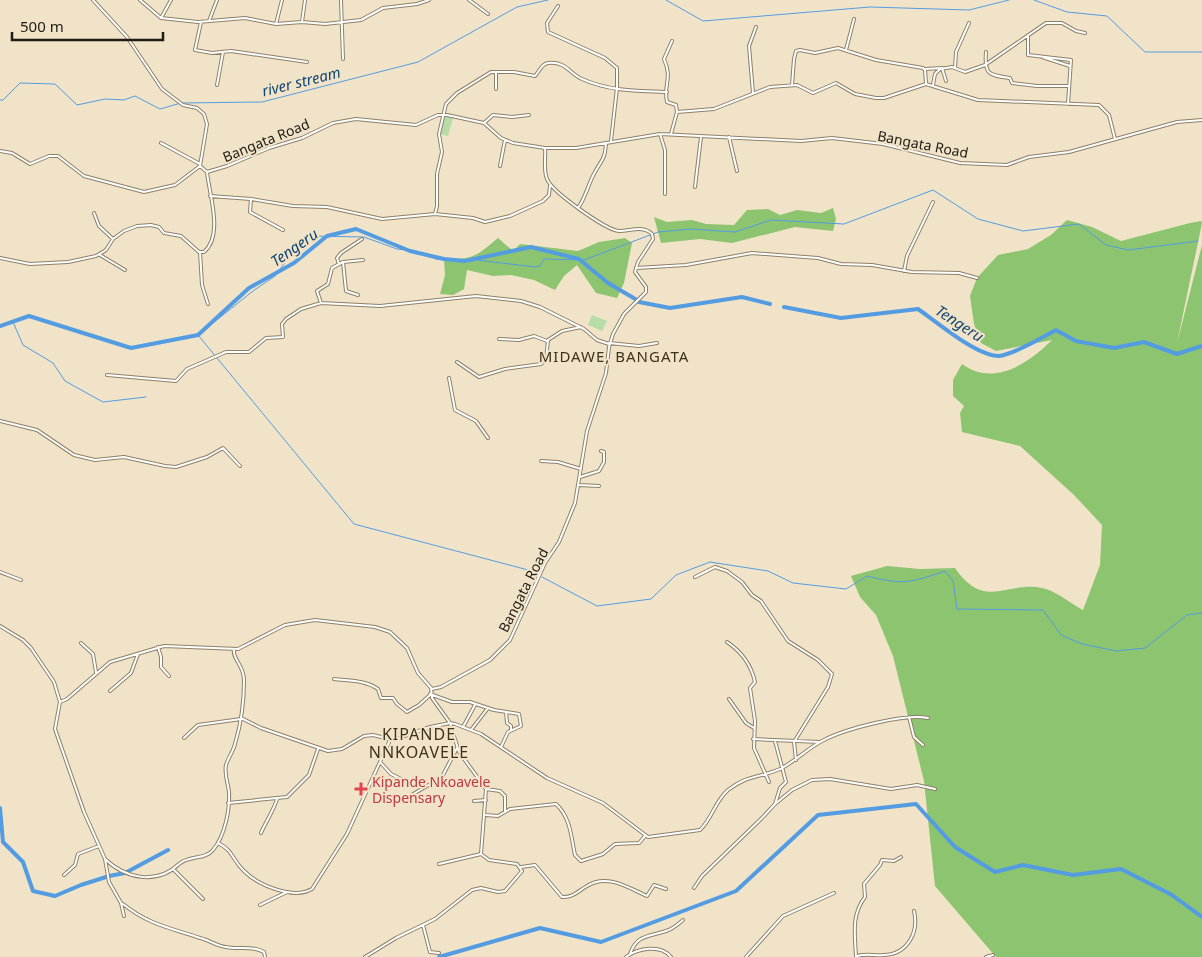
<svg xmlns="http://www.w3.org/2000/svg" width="1202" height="957" viewBox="0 0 1202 957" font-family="'Noto Sans',sans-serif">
	<rect width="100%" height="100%" fill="#f1e3c8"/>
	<path fill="#b8dca7" d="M444,116L453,118L448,136L439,134Z
		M592,315L607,321L602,331L588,325Z"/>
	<path fill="#8dc470" d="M833,208L836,219L833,231L795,227L732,243L700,239L661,243L654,217L667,222L692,220L706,224L734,225L747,210L768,209L780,215L797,210L821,213Z
		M1067,220L1092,227L1121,241L1190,223L1201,221L1202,223L1177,343L1202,245V957H996L935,886L924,781L893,656L876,615L860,597L851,576L887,566L920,569L955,568C986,613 1009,578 1046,589C1059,593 1071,604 1083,610L1100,565L1102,525L1074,495L1020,446L962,432L960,413L964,406L953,396V380L962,364C993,387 1028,364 1052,340L996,351L981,343L974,324L970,296L977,278L998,255L1028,249L1051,235Z
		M498,238L513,251L520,244L578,251L599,242L625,238L632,243L624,283L617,298L596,293L577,265L564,276L555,290L534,280L511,275L493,276L467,270L464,289L453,295L440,294L445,275L444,259C472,260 477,256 498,238Z"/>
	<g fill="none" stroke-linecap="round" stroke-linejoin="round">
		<path stroke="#549ce2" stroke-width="1" d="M666,0L703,21L870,7L969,10L1009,0
			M1034,0L1067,12L1107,16L1145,52H1202
			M0,100H3L20,83L55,84L77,105L105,99L124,100L135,96L160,109L181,103L262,102L418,62L517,7L548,0
			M462,260L436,259L416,251L397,249L364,237L309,236L301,241L275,276L253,291L198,335L354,524L532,571L538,574
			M477,260L535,267L540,266L544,259L584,260L658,232L691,229L735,232L771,220L844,224L933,190L978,219L1023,231L1079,224L1106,245L1128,250L1198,241
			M13,322L23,345L53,363L65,381L103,402L146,397
			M542,577L597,606L651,599L676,575L710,562L768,571L793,583L846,589L867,576C902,585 911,583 945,571L953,581L957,609L1043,610L1061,635L1082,644L1116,651L1145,648L1187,615L1202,613"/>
		<path stroke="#549ce2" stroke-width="4" d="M639,302L670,308L742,297L770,304
			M784,307L841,318L918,309C937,322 976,356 999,356C1013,355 1043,337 1056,330L1076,341L1114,348L1144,342L1177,354L1202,346
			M0,326L29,316L131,348L198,335L249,288L294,263L327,236L356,229L410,251L444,259L465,261L531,247L579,259L608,283L637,300
			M0,808L3,842L23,862L33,891L55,896L81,885L106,877
			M109,876L125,873L168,850
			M439,957L540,928L601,942L736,891L818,815L916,804L955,847L995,872L1023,865L1073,875L1121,869L1172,895L1202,917"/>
		<defs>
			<path id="minor" d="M93,0L127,37L162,89L183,105L197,108L204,114L207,124L200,166L207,172L227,166L269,148L302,138L333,123L356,119L416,125L438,115H447L484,123L501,138L513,143L545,148H576L660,134L801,141L832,138L883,144L960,163L1007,165L1029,157L1069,152L1177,122L1202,120
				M140,0L161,18L198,22L245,18L276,24L302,22L325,24L361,20L383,8L417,4L429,0
				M341,0L343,59
				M469,0L488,14
				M558,6L547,23L548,32L605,58L617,68V88L611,141
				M161,18L171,0
				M209,21L217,0
				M201,22L195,50L212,53L231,51L307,62
				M302,22L305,0
				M276,24L282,0
				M1028,36V55L1071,60L1068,104
				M672,41L664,59C673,79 663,84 667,102L676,105L677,112
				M846,50L854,19
				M986,52C984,75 989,75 1010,78L1012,83L1037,86H1068
				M1042,57L1070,66
				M955,68L956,52L969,23
				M925,69L942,68L946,81
				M217,85L223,52
				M792,85L794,59L796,51L800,50L815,53L838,48L876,60L923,68L925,70L926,83
				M933,85L935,74L940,69L952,67L965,72L985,65L1046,23H1062L1076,31L1085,33
				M496,89V72
				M753,93L749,46L756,27
				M484,123L493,115L512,117L529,115
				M660,134L665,150V194
				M671,134L677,112L714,109L770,87L797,85L813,93L836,83L855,94L876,98H884L926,84L978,100L1099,105L1109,115L1115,139
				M729,137L737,171
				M161,143L200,164
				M0,151L12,153L30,164L49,156H58L84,176L144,192L175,185L200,166
				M500,166L505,140
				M695,187L701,137
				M210,196L251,199L293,206L327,207L382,219L435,214L473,218L485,222L510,216L543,201L549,195L550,186
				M251,199L250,212L283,230
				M578,208C586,197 588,184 595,172C602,159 605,160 606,143
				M94,213L99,226L113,239
				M435,214L437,206V174L442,152L439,134L446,104L457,93L491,72H514L535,76C539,72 541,64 548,63C566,61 570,74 582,79C608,91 638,91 667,92
				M200,252L202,285L208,304
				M100,255L125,270
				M0,258L30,264L68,262L96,256L106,250L113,239L124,231L137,226L151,225L159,227L164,233L181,236L199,252H204C224,235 209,194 207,172
				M343,262L346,291L358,295
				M339,264L337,258L341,253L362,239
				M636,268L686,265L752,253L818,258L841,264L872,265L912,272L959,273L977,278
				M904,271L907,256L933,202
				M321,303L317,291L328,284L332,268L343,262L363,260
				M499,339L519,340L534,336L547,341
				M609,343L639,346L657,343
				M457,362L479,377L505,369L541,364L546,360L548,340L562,331L581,327
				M107,375L176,381L187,369L226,352H249L266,338L283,337L282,324L286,319L301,309L321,303L380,306L476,296L521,301L540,307L584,329L597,340L609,344
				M449,378L455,410L476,421L488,438
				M0,421L37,430L74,455L95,460L124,457L165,466L176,467L207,457L223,448L240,466
				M541,461L558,462L581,469
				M580,477L599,471L604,462V452L601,451
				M579,485L599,486
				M0,572L21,580
				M695,577L715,567L727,571L742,582L752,595L761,601L788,641L818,660L832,674L828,687L794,742L796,760
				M0,626L23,640L31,648L54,682L60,702L67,699L110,662L164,646L238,649L285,625L315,620L375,627L390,632L407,648L418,673L432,689L441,687L490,660L510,640L545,563L559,542L575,503L587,431L606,373L609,347L613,334L624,314L646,292V287L635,272L638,262L653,239L652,234C644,225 630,231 619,231C606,230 552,192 547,179C543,169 546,158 545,148
				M727,642C742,652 751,664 755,682L750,688L755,721L754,748L769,782
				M81,643L93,654L96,672
				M158,647L161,657V667L169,676
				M334,679C350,681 365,680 378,689L381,698H393L397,704L407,712L419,705L430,695
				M110,691L131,673L138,654
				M430,694L452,702H470L494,710L519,714L521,726L508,732L501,747
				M729,699L746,723L754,728
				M60,702L55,729L84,812L105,859L109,882L121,903L124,916
				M506,712L507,723L511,726V730
				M909,717L914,737L923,745
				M241,718L261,728L328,751L342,749L364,736L373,735L393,740L430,727L450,723L455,724L481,734L547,778L603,803L648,837L700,830C712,819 715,801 728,790C747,775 759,778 780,769C796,761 809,747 824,740C845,729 905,713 928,718
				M463,727L475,705
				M471,730L488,708
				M184,738L198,725L241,719
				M753,739L820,742
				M380,762L391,774L401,779
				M486,789L500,791L505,796V812
				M410,796L442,777L457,748
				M474,801L486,800
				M228,803L287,797L309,775L318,749
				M775,804L780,788L786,782L775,741
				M486,815L498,816L510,809L556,804C571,818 571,837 575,855L581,861L603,854L615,844L639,843L645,836
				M261,833C266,821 273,812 277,799
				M218,843C234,851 232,860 244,871C258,885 293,900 312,889L347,834L390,740
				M105,859C126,879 157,885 179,864C189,855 205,860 213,850C225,836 230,809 229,792C228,783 224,774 226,765C228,758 233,752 235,744C241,724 244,702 244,680C244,665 232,659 234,649
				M439,864L481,854
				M521,867L535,865L562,897C573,898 578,891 587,886C607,873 629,888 647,896L654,885L666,889
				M174,870L203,899
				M64,875L75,865L78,854L99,846
				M694,888L702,876L762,818L775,804L792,790L812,780L830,779L891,789L917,785L935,789
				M123,904C149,925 171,928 200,938C209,940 217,946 226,947C239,950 251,945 264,952L265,957
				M260,905L287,892
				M423,925L430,952L439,953
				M630,954C637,934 649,937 666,931C673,929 678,924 683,920
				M857,956C867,953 874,956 884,955C908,954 919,932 914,911
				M365,957L396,938L435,919L472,890L481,888L498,892L505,891L522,871L517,864L489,860L481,854L486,789L459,752L450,723L432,698L431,688
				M626,957C638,948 661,944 671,957
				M746,957L783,916L834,893
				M856,957C855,935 851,915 865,897L864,884L880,865L882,860L894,861L901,857
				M986,957L993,955"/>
		</defs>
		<use href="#minor" stroke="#8d8068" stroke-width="4"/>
		<use href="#minor" stroke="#fff" stroke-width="2"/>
	</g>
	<path fill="#e0444e" stroke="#f1e3c8" stroke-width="2" d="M358.5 781.5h5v5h5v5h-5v5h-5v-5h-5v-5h5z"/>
	<g text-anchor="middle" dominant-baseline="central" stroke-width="4" stroke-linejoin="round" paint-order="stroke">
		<g font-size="14" fill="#211c13" stroke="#f1e3c8">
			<text transform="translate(266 140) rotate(-22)">Bangata Road</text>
			<text transform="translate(923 144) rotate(11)">Bangata Road</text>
			<text transform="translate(523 590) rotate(-63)">Bangata Road</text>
		</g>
		<g font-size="14" fill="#be3a42" stroke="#f1e3c8" text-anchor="start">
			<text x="372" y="781">Kipande Nkoavele<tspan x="372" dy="16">Dispensary</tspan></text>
		</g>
		<g font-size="15" font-style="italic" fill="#0f4472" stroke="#f1e3c8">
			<text transform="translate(301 81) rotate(-14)">river stream</text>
			<text transform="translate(294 247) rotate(-35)">Tengeru</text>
			<text transform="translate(960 323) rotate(33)">Tengeru</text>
		</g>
		<g font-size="15" letter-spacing="1" fill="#3d321c" stroke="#f1e3c8">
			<text x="614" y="356">MIDAWE, BANGATA</text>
		</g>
		<g font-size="16" letter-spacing="1" fill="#3d321c" stroke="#f1e3c8">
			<text x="419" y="734">KIPANDE<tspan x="419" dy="18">NNKOAVELE</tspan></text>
		</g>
	</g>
	<path d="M12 32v8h151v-8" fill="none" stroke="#211c13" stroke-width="2.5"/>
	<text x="20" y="32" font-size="15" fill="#211c13" stroke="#f1e3c8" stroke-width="4" paint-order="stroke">500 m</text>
</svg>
